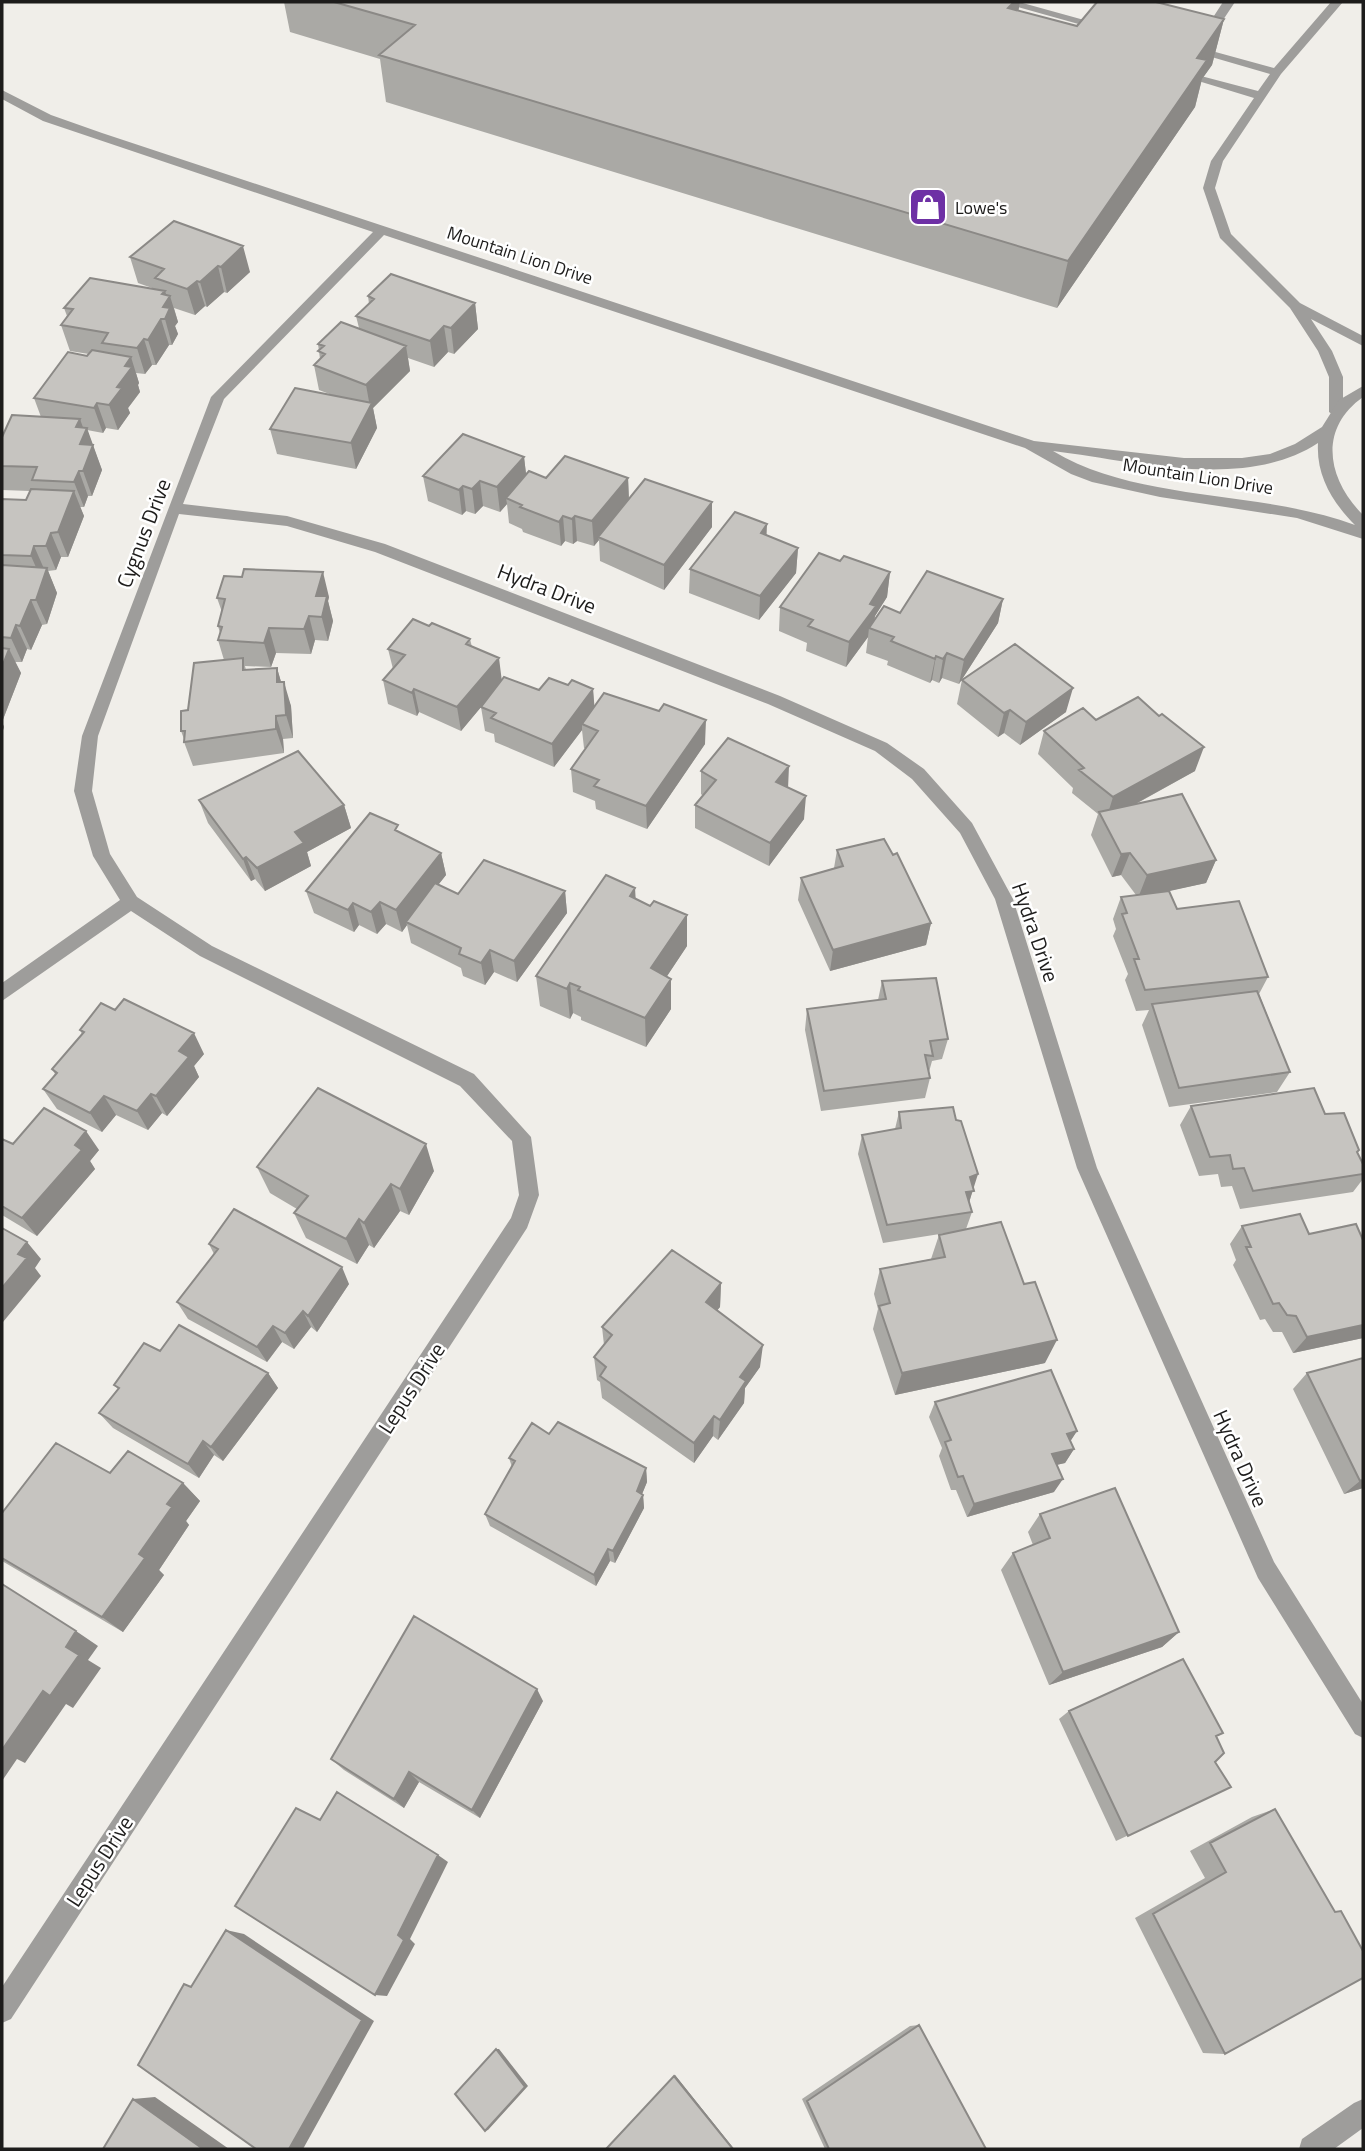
<svg xmlns="http://www.w3.org/2000/svg" width="1365" height="2151" viewBox="0 0 1365 2151" font-family="'Titillium Web',sans-serif">
	<rect width="100%" height="100%" fill="#f0eee9"/>
	<g fill="none" stroke-linecap="round" stroke-linejoin="round">
		<path fill="#9e9d9b" fill-rule="evenodd" d="M1000,2H1019L1113,28L1107,32Z
			M1223,2H1235L1209,41H1201L1199,39Z
			M1331,2H1343L1281,74L1223,161L1215,188L1231,234L1300,303L1363,336V346L1311,319L1332,351L1343,377V412L1336,417L1329,412V377L1318,351L1290,308L1220,238L1203,188L1211,161L1254,98L1195,80L1201,76L1258,91L1270,74L1184,49L1190,45L1274,68Z"/>
		<path fill="#9e9d9b" fill-rule="evenodd" d="M2,90L51,115L102,133L1034,441L1184,458H1242L1270,454L1295,444L1322,427L1339,400L1363,386V397C1318,429 1327,479 1363,515V539L1297,518L1160,497L1092,482L1071,474L1025,448L384,235L224,399L183,504L287,516L385,544L780,696L887,743L924,769L972,823L1013,899L1097,1168L1274,1562L1363,1704V1738L1355,1734L1258,1578L1077,1168L995,899L960,833L912,779L875,751L768,704L375,552L287,526L179,514L98,736L92,791L110,854L137,897L212,946L474,1074L531,1137L539,1195L527,1228L11,2019L2,2023V1987L511,1218L519,1195L512,1141L460,1086L200,956L131,911L2,1001V983L120,900L93,856L74,791L82,736L211,397L373,232L43,121L2,99ZM1318,443C1316,476 1333,503 1355,525C1258,489 1140,503 1053,451C1135,461 1245,491 1318,443Z
			M1363,2099V2128L1334,2149H1299L1302,2139L1354,2103Z"/>
	</g>
	<path fill="#aaa9a5" d="M284,2H1020L1018,11L1077,26L1224,19L1212,65L1202,79L1195,107L1057,308L386,102L380,59L290,32Z
		M174,221L250,272L227,293L224,292L207,307L205,306L195,315L174,308L178,322L175,326L178,334L172,345H169L156,365H152L145,374L136,373L139,383L138,385L140,392L128,408L130,413L118,430L106,428L103,433L87,430L102,470L92,496H88L84,507H80L84,516L68,557H61L56,570L48,571L57,593L47,624L42,625L31,650L27,649L22,662H15L21,673L2,722L4,727L2,733V499L26,500L30,491L2,490V437L41,417L34,398L89,354L70,351L61,325L67,316L64,308L155,289L138,283L130,257Z
		M368,296L475,303L478,329L454,354L448,352L434,367L408,358L410,371L373,408L377,428L356,469L277,454L270,429L332,395L319,390L314,365L320,359L318,344L359,328L356,316L369,304Z
		M524,457L526,474L546,478H628L629,498L712,502V527L664,590L600,561L599,540L594,546L577,541L573,544L565,541L561,546L523,532L522,529L509,523L507,504L500,512L483,506L475,514L466,511L462,515L428,501L423,476Z
		M767,535L798,548L796,573L759,620L689,593L690,569Z
		M840,561L890,572L887,597L875,616L874,621L900,613L1003,599L998,623L959,684L942,678L939,683L932,680L930,683L887,665L888,661L866,653L868,637L846,667L806,651L807,643L779,631L780,607Z
		M329,597L328,601L333,621L328,641L315,640L311,654L276,653L271,667L245,666L246,670L277,668L281,682L291,706L293,738L283,739L284,753L193,766L184,742V739L181,731L188,710L224,660L218,640L220,633L218,626L222,612L217,598Z
		M429,626L470,639L472,647L502,680L539,690L568,685L593,689L594,707L705,744L647,829L596,809L595,801L573,792L571,769L586,749L584,748L582,730L554,767L495,742L494,734L485,731L481,707L461,731L419,712L417,716L388,704L383,680L393,669L388,649Z
		M962,680L1066,712L1020,745L1004,733L998,737L957,704Z
		M1096,720L1195,771L1134,805L1216,860L1206,883L1163,892L1177,909L1268,977L1259,994L1290,1072L1277,1092L1169,1107L1142,1025L1149,1010L1136,1011L1125,980L1128,974L1113,936L1116,929L1113,919L1121,897L1136,895L1121,875L1112,877L1091,835L1098,814L1072,793L1073,788L1038,754L1044,731Z
		M701,771L788,788L804,819L769,866L695,828V805L703,796L701,794Z
		M199,800L344,805L351,828L307,852L311,866L265,891L255,879L251,881L208,823Z
		M400,832L441,853L446,875L438,885L458,894L565,891L567,913L517,982L494,972L485,985L463,976L461,968L411,943L407,925L402,932L386,924L377,934L359,925L354,932L314,913L306,891Z
		M837,850L931,923L926,945L830,971L798,900L801,878L834,868Z
		M636,899L687,946L666,977L671,979V1009L646,1047L581,1020V1017L573,1013L570,1019L540,1006L536,976Z
		M882,981L948,1039L942,1059L932,1061L929,1072L930,1078L925,1098L821,1111L805,1030L807,1009L878,1000Z
		M80,1030L204,1054L194,1066L199,1077L167,1116L162,1113L148,1130L116,1115L102,1132L57,1109L43,1089L55,1074L52,1069L82,1034Z
		M1191,1106L1325,1114L1359,1150L1357,1152L1363,1164V1179L1353,1192L1240,1209L1232,1186L1221,1187L1218,1174L1199,1176L1180,1125Z
		M899,1112L973,1188L969,1203L972,1212L966,1229L1045,1363L895,1395L873,1329L878,1309L874,1294L880,1269L931,1259L939,1235L946,1233L883,1243L858,1154L862,1135L895,1129Z
		M2,1139L13,1144L99,1150L90,1161L95,1169L37,1236L2,1215Z
		M257,1167L434,1171L409,1215L400,1211L374,1248L369,1245L357,1264L306,1238L294,1213L297,1209L270,1193Z
		M1242,1226L1309,1234L1363,1338L1293,1353L1282,1332H1273L1265,1319L1260,1320L1233,1265L1236,1260L1230,1244Z
		M209,1244L349,1284L317,1332L311,1327L294,1349L282,1342L267,1362L188,1319L177,1302L214,1254Z
		M721,1283L720,1307L717,1310L760,1367L745,1388L744,1403L718,1440L713,1436L694,1463L602,1398L600,1382L597,1380L594,1357L604,1345L602,1327Z
		M160,1351L268,1373L278,1388L223,1461L214,1455L199,1478L113,1428L99,1413L118,1389L114,1385Z
		M1363,1358V1488L1344,1494L1293,1389L1307,1373Z
		M935,1402L1077,1431L1070,1441L1074,1449L1065,1463L1056,1465L1054,1492L967,1517L956,1490H951L939,1456L942,1448L929,1417Z
		M549,1434L646,1468L647,1482L642,1494L643,1495L644,1508L615,1563L610,1561L596,1586L490,1526L485,1514L512,1467L509,1458Z
		M110,1473L183,1483L200,1501L186,1521L189,1525L159,1570L164,1575L123,1632L2,1561V1513Z
		M1040,1514L1179,1632L1162,1647L1049,1685L1001,1570L1013,1553L1033,1545L1028,1532Z
		M543,1701L480,1818L419,1782L404,1808L344,1770L331,1759Z
		M1069,1711L1223,1733L1216,1737L1215,1762L1231,1787L1116,1841L1059,1719Z
		M1275,1809L1335,1912L1225,2054L1203,2053L1135,1918L1205,1878L1190,1851L1252,1817Z
		M919,2025L986,2149H825L802,2099L910,2026Z
		M675,2075L734,2149H605Z"/>
	<path fill="#8b8986" d="M1014,2H1020L1013,39L1008,8Z
		M1224,19L1212,65L1202,79L1195,107L1057,308L1068,261L1197,58Z
		M243,246L250,272L227,293L221,267Z
		M218,266L224,292L207,307L200,282Z
		M197,281L205,306L195,315L187,289Z
		M165,291L168,300L170,296L178,322L175,326L178,334L172,345L165,319L162,294Z
		M475,303L478,329L454,354L451,328Z
		M161,319L169,345L156,365L148,340Z
		M444,326L448,352L434,367L430,341Z
		M144,339L152,365L145,374L137,348Z
		M406,346L410,371L373,408L377,428L356,469L351,443L370,407L366,385Z
		M131,357L139,383L138,385L140,392L128,408L130,413L118,430L109,405L125,366Z
		M97,403L106,428L103,433L94,408Z
		M80,419L85,433L87,428L102,470L92,496L83,471L80,444L76,427Z
		M524,457L527,482L506,498L507,504L500,512L497,487Z
		M79,471L88,496L84,507L74,482Z
		M628,478L629,503L598,537L599,540L594,546L592,521Z
		M480,481L483,506L475,514L472,489Z
		M463,486L466,511L462,515L459,490Z
		M74,491L84,516L68,557L58,532Z
		M712,502V527L664,590V565Z
		M563,516L565,541L561,546L559,522Z
		M575,516L577,541L573,544L572,519Z
		M767,524L766,549L761,533Z
		M51,533L61,557L56,570L46,546Z
		M34,546L45,571L42,581L31,556Z
		M798,548L796,573L759,620L760,596Z
		M47,568L57,593L47,624L36,600Z
		M323,572L329,597L328,601L333,621L328,641L316,596Z
		M890,572L887,597L875,616L873,630L869,628L868,637L846,667L849,642L870,604Z
		M1003,599L998,623L959,684L964,660Z
		M31,600L42,625L31,650L20,626Z
		M309,616L315,640L311,654L304,629Z
		M16,625L27,649L22,662L11,638Z
		M269,628L276,653L271,667L264,643Z
		M9,649L21,673L2,722L4,727L2,733V667Z
		M947,653L942,678L939,683L943,659Z
		M936,656L932,680L930,683L935,659Z
		M499,658L502,682L461,731L457,707Z
		M277,668L284,692L277,682Z
		M284,682L291,706L293,738L286,715Z
		M1073,688L1066,712L1020,745L1026,722Z
		M414,689L419,712L417,716L412,693Z
		M593,689L595,713L582,724V730L554,767L552,744Z
		M1010,710L1004,733L998,737L1004,713Z
		M276,716L283,739L284,753L276,729Z
		M706,720L705,744L647,829L646,806Z
		M1204,747L1195,771L1106,820L1113,797Z
		M789,766L788,789L776,782Z
		M806,796L804,819L769,866L770,843Z
		M344,805L351,828L307,852L311,866L265,891L257,868L295,832Z
		M441,853L446,875L408,923L406,922L407,925L402,932L396,910Z
		M1130,853L1121,875L1112,877L1121,854Z
		M246,857L255,879L251,881L243,859Z
		M1216,860L1206,883L1138,898L1147,875Z
		M635,888L637,920L630,896Z
		M565,891L567,913L517,982L514,961Z
		M380,902L386,924L377,934L371,912Z
		M353,903L359,925L354,932L348,910Z
		M687,915V946L652,999L651,968Z
		M931,923L926,945L830,971L833,950Z
		M490,950L494,972L485,985L481,963Z
		M671,979V1009L646,1047L645,1018Z
		M570,983L573,1013L570,1019L567,989Z
		M194,1033L204,1054L194,1066L199,1077L167,1116L156,1096L179,1051Z
		M151,1094L162,1113L148,1130L137,1111Z
		M104,1096L116,1115L102,1132L90,1113Z
		M86,1131L99,1150L90,1161L95,1169L37,1236L22,1218L75,1145Z
		M426,1144L434,1171L409,1215L400,1189Z
		M978,1174L967,1209L960,1210L970,1177Z
		M391,1184L400,1211L374,1248L364,1223Z
		M359,1219L369,1245L357,1264L346,1239Z
		M27,1242L41,1259L35,1268L41,1276L3,1322L2,1320V1288L18,1254Z
		M342,1267L349,1284L317,1332L308,1316Z
		M721,1283L720,1307L705,1325L706,1302Z
		M303,1311L311,1327L294,1349L285,1333Z
		M1363,1325V1338L1293,1353L1307,1337Z
		M273,1326L282,1342L267,1362L257,1347Z
		M1057,1340L1045,1363L895,1395L902,1373Z
		M763,1345L760,1367L745,1388L744,1403L718,1440L720,1420L740,1377Z
		M268,1373L278,1388L223,1461L211,1447Z
		M714,1416L713,1436L694,1463V1443Z
		M1077,1431L1068,1445L1067,1434Z
		M203,1441L214,1455L199,1478L188,1464Z
		M1074,1449L1065,1463L1043,1468L1052,1454Z
		M646,1468L647,1482L638,1504L637,1491Z
		M1063,1479L1054,1492L967,1517L974,1504Z
		M1363,1480V1488L1344,1494L1360,1481Z
		M183,1483L200,1501L186,1521L189,1525L159,1570L164,1575L123,1632L102,1617L167,1504Z
		M643,1495L644,1508L615,1563L613,1551Z
		M608,1549L610,1561L596,1586L594,1575Z
		M76,1631L98,1646L88,1660L101,1668L73,1708L66,1704L25,1763L17,1759L2,1781V1750L66,1647Z
		M1179,1632L1162,1647L1049,1685L1063,1672Z
		M537,1689L543,1701L480,1818L472,1810Z
		M409,1772L419,1782L404,1808L394,1799Z
		M438,1855L448,1862L410,1939L415,1944L387,1996L375,1995L398,1935Z
		M226,1930L244,1934L374,2021L303,2149H289Z
		M496,2049H499L528,2086L488,2130L485,2131Z
		M675,2075L734,2149H733L674,2076Z
		M155,2097L229,2149H203L133,2099Z"/>
	<path fill="#c6c4c0" stroke="#8b8986" stroke-width="2" d="M334,2H1014L1008,8L1077,26L1097,2H1156L1224,19L1197,58L1207,60L1068,261L379,55L415,25Z
		M174,221L243,246L221,267L218,266L200,282L197,281L187,289L155,278L164,269L130,257Z
		M391,274L475,303L451,328L444,326L430,341L356,316L374,299L368,296Z
		M90,278L165,291L162,294L170,296L163,307L170,308L165,319H161L148,340L144,339L137,348L102,343L108,333L61,325L73,309L64,308Z
		M341,322L406,346L366,385L314,365L325,354L318,351L324,346L318,344Z
		M92,350L131,357L125,366L132,367L117,387L122,388L109,405L97,403L94,408L34,398L68,352L87,356Z
		M295,388L372,403L351,443L270,429Z
		M12,415L80,419L76,427L87,428L80,444L93,445L83,471H79L74,482L32,480L37,467L2,466V437Z
		M463,434L524,457L497,487L480,481L472,489L463,486L459,490L423,476Z
		M565,456L628,478L592,521L575,516L572,519L563,516L559,522L520,507L522,505L506,498L529,471L546,478Z
		M645,479L712,502L664,565L598,537Z
		M31,489L74,491L58,532L51,533L46,546H34L31,556L2,555V499L26,500Z
		M735,512L767,524L761,533L798,548L760,596L690,569Z
		M819,553L840,561L844,556L890,572L870,604L876,606L849,642L808,626L813,620L780,607Z
		M2,565L47,568L36,600H31L20,626L16,625L11,638L2,637Z
		M244,569L323,572L316,596H327L322,617L309,616L304,629L269,628L264,643L218,640L222,627L218,626L225,599L217,598L224,576L242,577Z
		M927,571L1003,599L964,660L947,653L943,659L936,656L935,659L891,641L894,637L869,628L884,606L900,613Z
		M413,619L429,626L432,623L470,639L466,644L499,658L457,707L414,689L412,693L383,680L405,655L388,649Z
		M1015,644L1073,688L1026,722L1010,710L1004,713L962,680Z
		M2,648L9,649L2,667Z
		M243,658V670L277,668V682H284L286,715L276,716V729L184,742L185,731H181V711L188,710L194,663Z
		M504,677L539,690L549,678L568,685L572,680L593,689L552,744L491,718L496,713L481,707Z
		M604,693L659,711L664,704L706,720L646,806L594,786L599,780L571,769L598,731L582,724Z
		M1138,697L1159,716L1162,714L1204,747L1113,797L1079,770L1084,768L1044,731L1083,708L1096,720Z
		M728,738L789,766L776,782L806,796L770,843L695,805L716,780L701,771Z
		M298,751L344,805L295,832L304,843L257,868L246,857L243,859L199,800Z
		M1182,794L1216,860L1147,875L1130,853L1121,854L1099,812Z
		M370,813L398,825L395,830L441,853L396,910L380,902L371,912L353,903L348,910L306,891Z
		M884,839L893,855L897,853L931,923L833,950L801,878L843,866L837,850Z
		M484,860L565,891L514,961L490,950L481,963L459,954L461,948L406,922L435,883L458,894Z
		M606,875L635,888L630,896L650,906L654,901L687,915L651,968L671,979L645,1018L578,990L580,987L570,983L567,989L536,976Z
		M1169,891L1177,909L1239,901L1268,977L1145,990L1134,959H1139L1122,914L1127,913L1121,897Z
		M936,978L948,1039L930,1041L933,1056L925,1055L930,1078L824,1091L807,1009L886,999L882,981Z
		M1257,991L1290,1072L1179,1088L1152,1004Z
		M124,999L194,1033L179,1051L189,1057L156,1096L151,1094L137,1111L104,1096L90,1113L43,1089L57,1073L52,1069L84,1032L80,1030L101,1003L115,1010Z
		M318,1088L426,1144L400,1189L391,1184L364,1223L359,1219L346,1239L294,1213L308,1196L257,1167Z
		M1314,1088L1325,1114L1344,1113L1359,1150L1357,1152L1363,1164V1174L1253,1191L1244,1168L1233,1169L1230,1155L1210,1157L1191,1106Z
		M953,1107L956,1120L961,1121L978,1174L970,1177L974,1191L966,1192L972,1212L887,1225L862,1135L901,1128L899,1112Z
		M44,1108L86,1131L75,1145L82,1150L22,1218L2,1206V1139L13,1144Z
		M234,1209L342,1267L308,1316L303,1311L285,1333L273,1326L257,1347L177,1302L218,1249L209,1244Z
		M1300,1214L1309,1234L1356,1224L1363,1240V1325L1307,1337L1296,1316L1287,1315L1279,1303L1273,1304L1246,1247H1251L1242,1226Z
		M1001,1222L1024,1284L1035,1282L1057,1340L902,1373L879,1306L890,1303L880,1269L945,1257L939,1235Z
		M2,1228L27,1242L18,1254L27,1258L2,1288Z
		M672,1250L721,1283L706,1302L763,1345L740,1377L746,1381L720,1420L714,1416L694,1443L600,1376L606,1367L594,1357L612,1335L602,1327Z
		M179,1325L268,1373L211,1447L203,1441L188,1464L99,1413L119,1388L114,1385L144,1343L160,1351Z
		M1363,1358V1480L1360,1481L1307,1373Z
		M1051,1370L1077,1431L1067,1434L1074,1449L1052,1454L1063,1479L974,1504L963,1476L958,1477L945,1442L951,1440L935,1402Z
		M558,1422L646,1468L637,1491L643,1495L613,1551L608,1549L594,1575L485,1514L515,1461L509,1458L532,1423L549,1434Z
		M56,1443L110,1473L128,1451L183,1483L167,1504L172,1507L139,1554L145,1558L102,1617L2,1558V1513Z
		M1115,1488L1179,1632L1063,1672L1013,1553L1050,1538L1040,1514Z
		M2,1584L76,1631L66,1647L79,1655L50,1696L43,1691L2,1750Z
		M414,1616L537,1689L472,1810L409,1772L394,1799L331,1759Z
		M1183,1659L1223,1733L1216,1736L1224,1753L1215,1762L1231,1787L1128,1836L1069,1711Z
		M337,1792L438,1855L398,1935L404,1940L375,1995L235,1906L296,1808L320,1820Z
		M1275,1809L1335,1912L1341,1911L1363,1951V1978L1225,2054L1153,1914L1226,1872L1210,1843Z
		M226,1930L362,2020L289,2149H256L138,2065L184,1984L191,1987Z
		M919,2025L986,2149H829L807,2101Z
		M496,2049L525,2087L485,2131L455,2094Z
		M674,2076L733,2149H606Z
		M133,2099L203,2149H103Z"/>
	<defs>
		<symbol id="shop-square" viewBox="-11 -11 22 22"><rect x="-9" y="-9" width="18" height="18" rx="4" fill="#6e30a5" stroke="#fff"/><path d="M-5-2.5h2.3a2.7 3.5 0 0 1 5.4 0H5L5.5 6h-11ZM-1.5-2.5h3a1.5 2.3 0 0 0-3 0Z" fill="#fff"/></symbol>
	</defs>
	<g fill-rule="evenodd">
		<use href="#shop-square" x="906" y="185" width="44" height="44"/>
	</g>
	<g text-anchor="middle" dominant-baseline="central" stroke-width="5" stroke-linejoin="round" paint-order="stroke">
		<g font-size="18" fill="#1d1c1b" stroke="#fff" text-anchor="start">
			<text x="955" y="207">Lowe's</text>
		</g>
		<g font-size="18" fill="#1d1c1b" stroke="#fff">
			<text transform="translate(520 255) rotate(18)">Mountain Lion Drive</text>
			<text transform="translate(1198 476) rotate(9)">Mountain Lion Drive</text>
		</g>
		<g font-size="21" fill="#1d1c1b" stroke="#fff">
			<text transform="translate(143 533) rotate(-69)">Cygnus Drive</text>
			<text transform="translate(547 588) rotate(21)">Hydra Drive</text>
			<text transform="translate(1036 932) rotate(71)">Hydra Drive</text>
			<text transform="translate(411 1388) rotate(-57)">Lepus Drive</text>
			<text transform="translate(1241 1458) rotate(66)">Hydra Drive</text>
			<text transform="translate(99 1861) rotate(-57)">Lepus Drive</text>
		</g>
	</g>
	<rect width="1365" height="2151" fill="none" stroke="#1d1c1b" stroke-width="7"/>
</svg>
